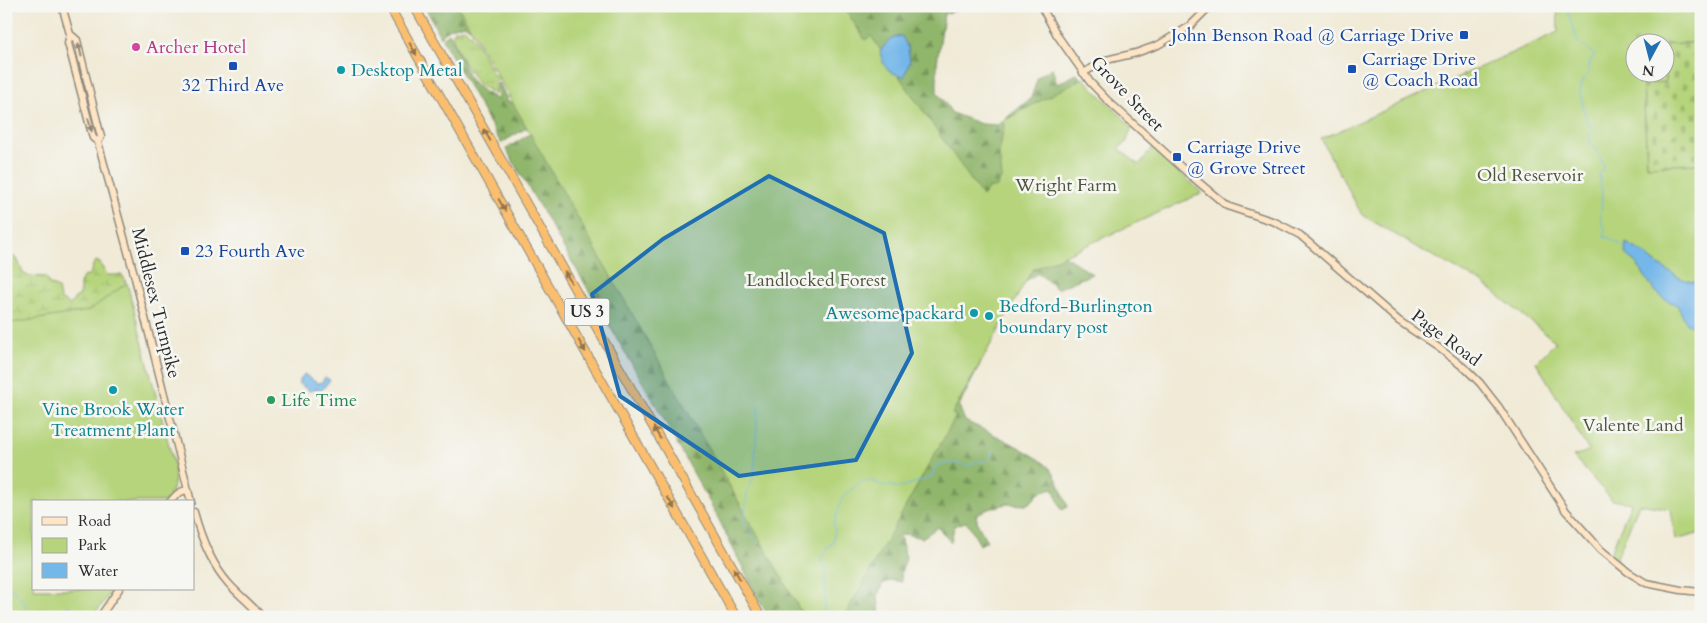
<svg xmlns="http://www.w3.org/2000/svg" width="1707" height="623" viewBox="0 0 1707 623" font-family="Cardo,serif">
	<defs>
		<pattern id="grass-tufts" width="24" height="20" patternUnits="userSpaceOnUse" patternTransform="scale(1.25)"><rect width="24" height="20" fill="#b5d47c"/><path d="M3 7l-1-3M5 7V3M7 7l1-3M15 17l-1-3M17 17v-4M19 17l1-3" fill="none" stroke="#9cb66b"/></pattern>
		<pattern id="forest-firs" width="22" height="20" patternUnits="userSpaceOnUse" patternTransform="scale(1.25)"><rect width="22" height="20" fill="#90b66c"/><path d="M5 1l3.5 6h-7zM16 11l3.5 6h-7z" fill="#769459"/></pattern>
		<pattern id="wetland-marsh" width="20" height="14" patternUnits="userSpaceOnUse" patternTransform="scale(1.25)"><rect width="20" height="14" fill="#b5d47c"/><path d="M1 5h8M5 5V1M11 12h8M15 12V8" fill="none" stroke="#9cb66b"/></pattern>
		<pattern id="cemetery-stones" width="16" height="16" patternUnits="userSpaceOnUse" patternTransform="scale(1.25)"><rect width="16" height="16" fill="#b5d47c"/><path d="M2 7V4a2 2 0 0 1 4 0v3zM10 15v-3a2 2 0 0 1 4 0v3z" fill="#9cb66b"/></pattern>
	</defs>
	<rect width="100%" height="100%" fill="#f6f6f2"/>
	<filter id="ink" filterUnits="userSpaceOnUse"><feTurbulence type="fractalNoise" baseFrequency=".02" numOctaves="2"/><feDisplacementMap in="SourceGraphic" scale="10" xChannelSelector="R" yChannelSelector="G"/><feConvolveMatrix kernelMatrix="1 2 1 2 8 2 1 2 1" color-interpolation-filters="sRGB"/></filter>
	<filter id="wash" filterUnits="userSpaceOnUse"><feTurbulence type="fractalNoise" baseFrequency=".0096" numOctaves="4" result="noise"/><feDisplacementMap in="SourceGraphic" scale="20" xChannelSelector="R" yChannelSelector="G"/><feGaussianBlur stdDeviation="1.12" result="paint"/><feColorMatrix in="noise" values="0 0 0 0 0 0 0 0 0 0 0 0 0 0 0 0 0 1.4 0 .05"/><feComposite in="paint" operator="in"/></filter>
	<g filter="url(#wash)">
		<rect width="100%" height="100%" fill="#f0ead6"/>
		<path fill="url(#grass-tufts)" stroke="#708054" d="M464,28C478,40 485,58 493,75H499L522,101L510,99L506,88L501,81L495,80V95C490,90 484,88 479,84C467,72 457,51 452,35L455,30Z"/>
		<path fill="url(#forest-firs)" stroke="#5e704c" d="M425,6H733L501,143L442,39L449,33L470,80L486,93L498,100L497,83L500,84L508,102L524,103L476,32L464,24L450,28L440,37Z
			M751,6H958L955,11L944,14L937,63V92L952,113L981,124L998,125L1031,98L1038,77L1052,68L1057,84L1077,74L1082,81L1062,254L1092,274L1057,289L1038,273L1021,284L959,406L965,421C984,430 1041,455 1052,471C1059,481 1063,496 1068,507L1062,510L1053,488L1040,492L1033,500L1026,505L1006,504L986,510L976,515L978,525L987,541L980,545L969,525L965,522L954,526L951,543L938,527L922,538L905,534L900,536L906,558L901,573L902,582L893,580L882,584L878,596L880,617H769L761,604L714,510L654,402L506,149L572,107Z"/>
		<path fill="url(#wetland-marsh)" stroke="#708054" d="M6,256H11L17,258L23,273L28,276L46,277L49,284L58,288L60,299L70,305L75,298L80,295V284L83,277L90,274L93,265L96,261L100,263L107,275C118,276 125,270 126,286L6,403Z"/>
		<path fill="url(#cemetery-stones)" stroke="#708054" d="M1701,42V164L1647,166L1643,83L1665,82V44Z"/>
		<path fill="#b5d47c" stroke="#708054" d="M458,6H843L865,40L871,36L982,196L988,189L997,187L1002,176L999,155L1005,120L1083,78L1132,127L1126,143L1118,148L1139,165L1153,147L1202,193L1032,270L952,414L956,416L844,617H804Z
			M1557,6H1677L1696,14L1695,16L1701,19V42L1665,44L1664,42H1634V72H1664L1665,69V82L1643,84L1647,166L1701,164V533L1675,540L1671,509L1639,504L1616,560L1610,554L1631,503L1612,500L1573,456L1589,451L1536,362L1556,342L1483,283L1418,248L1362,215L1321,139L1558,32Z
			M127,283L174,465C177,480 173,490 165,502H34V589H113L93,617H6V324L88,311Z"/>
		<path fill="#74b7e9" stroke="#50718a" d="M902,36L908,48L910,61L904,77C888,72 884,69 880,52C886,43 890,37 902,36Z
			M1626,243L1641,251L1657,264L1680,278L1692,282H1701V330L1687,324L1677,305L1664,299L1654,290L1636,263L1625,254Z
			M304,374L317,383L322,382L325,377L330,380L322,390L316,389L310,391L298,383Z"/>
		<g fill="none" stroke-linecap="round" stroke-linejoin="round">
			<path stroke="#74b7e9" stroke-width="1" d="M1568,6L1567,10L1578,42L1595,55L1590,61L1587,75L1582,83L1580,92L1587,124L1592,126L1594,131L1589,135L1591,145L1596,147L1604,168L1599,174L1602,192L1601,221L1605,229L1604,236L1617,242L1625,248
				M757,542L744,525L747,493L754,476L758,405
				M6,585L14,590L27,606L23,613L24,617
				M55,617L61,609L69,606L88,615
				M823,617L825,602V570L822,561L823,555L830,545L833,544L835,528L833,526L843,496L862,481H872L883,486L887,485L898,488L932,477L936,466C947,463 957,462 967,466L975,462L988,461L992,451"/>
		</g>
	</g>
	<g filter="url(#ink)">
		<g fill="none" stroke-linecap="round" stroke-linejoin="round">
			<defs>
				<path id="secondary" d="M62,6L70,34L68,43L93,138L98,142
					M1041,6L1057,35L1090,82L1107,100L1190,175L1227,206L1275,222L1300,235L1399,321L1439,348L1467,370L1480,383L1498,406L1566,511L1601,550L1628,572L1646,583L1681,590L1701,592
					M70,34L77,40L101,137L98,142L134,274L191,502
					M1083,73L1106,60L1136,53L1158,45L1190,26L1210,6
					M170,502C176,495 179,491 188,490
					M194,512C201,538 211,564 229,584C240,596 252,605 262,617
					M100,617L119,589
					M249,617L255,609"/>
				<path id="highway" d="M389,6L736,617
					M414,6L761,617"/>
			</defs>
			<use href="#secondary" stroke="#8e8a80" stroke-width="9"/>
			<use href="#highway" stroke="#8e8a80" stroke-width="10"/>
			<use href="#secondary" stroke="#fde5c5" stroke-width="6"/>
			<use href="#highway" stroke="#fabe6e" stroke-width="8"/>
		</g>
		<defs><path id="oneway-solid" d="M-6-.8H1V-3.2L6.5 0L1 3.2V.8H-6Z" transform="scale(1.25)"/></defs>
		<g fill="#92744c">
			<use href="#oneway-solid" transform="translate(413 49) rotate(60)"/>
			<use href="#oneway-solid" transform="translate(487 135) rotate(-120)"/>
			<use href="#oneway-solid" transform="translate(502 205) rotate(60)"/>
			<use href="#oneway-solid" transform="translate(568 277) rotate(-120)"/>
			<use href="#oneway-solid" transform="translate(582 346) rotate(60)"/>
			<use href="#oneway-solid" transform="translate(657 433) rotate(-120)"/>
			<use href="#oneway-solid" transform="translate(671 503) rotate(60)"/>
			<use href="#oneway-solid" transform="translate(737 574) rotate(-120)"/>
		</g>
		<g fill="#948878">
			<use href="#oneway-solid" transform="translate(80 50) rotate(-103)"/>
			<use href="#oneway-solid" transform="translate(90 125) rotate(75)"/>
		</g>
	</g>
	<path fill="#1f6fb2" fill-opacity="0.2" stroke="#1f6fb2" stroke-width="4" stroke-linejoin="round" d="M769,176L884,233L912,353L856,460L739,476L620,396L592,294L663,239Z"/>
	<g fill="#1a4fb4" stroke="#f6f6f2" stroke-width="2">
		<rect x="1459" y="30" width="10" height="10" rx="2.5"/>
		<rect x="228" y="61" width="10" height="10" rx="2.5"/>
		<rect x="1347" y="64" width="10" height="10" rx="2.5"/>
		<rect x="1172" y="152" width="10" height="10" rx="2.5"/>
		<rect x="180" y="246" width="10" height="10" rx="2.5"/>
	</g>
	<circle fill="#d1479c" stroke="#f6f6f2" stroke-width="2" cx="136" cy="47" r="5"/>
	<g fill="#0f9aa8" stroke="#f6f6f2" stroke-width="2">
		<circle cx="341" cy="70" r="5"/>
		<circle cx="974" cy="313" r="5"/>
		<circle cx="989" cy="316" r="5"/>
		<circle cx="113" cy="390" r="5"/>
	</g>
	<circle fill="#2e9e5b" stroke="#f6f6f2" stroke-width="2" cx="271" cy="400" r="5"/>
	<g text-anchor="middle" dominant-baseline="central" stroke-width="5" stroke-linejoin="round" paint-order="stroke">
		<rect fill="#f6f6f2" stroke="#686867" stroke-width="1" x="564.5" y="298.5" width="45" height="27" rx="4"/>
		<g font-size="16" font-weight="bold" fill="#2b2b2b">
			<text x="587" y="312">US 3</text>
		</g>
		<g font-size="18" fill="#164399" stroke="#f6f6f2" text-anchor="start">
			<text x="1454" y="35" text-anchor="end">John Benson Road @ Carriage Drive</text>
			<text x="1362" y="59">Carriage Drive<tspan x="1362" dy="21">@ Coach Road</tspan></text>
			<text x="233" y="85" text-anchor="middle">32 Third Ave</text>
			<text x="1187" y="147">Carriage Drive<tspan x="1187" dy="21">@ Grove Street</tspan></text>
			<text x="195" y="251">23 Fourth Ave</text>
		</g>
		<g font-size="18" fill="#b23c85" stroke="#f6f6f2" text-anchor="start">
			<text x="146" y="47">Archer Hotel</text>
		</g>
		<g font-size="18" fill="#0d838f" stroke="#f6f6f2" text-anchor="start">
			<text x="351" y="70">Desktop Metal</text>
			<text x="999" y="306">Bedford-Burlington<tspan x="999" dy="21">boundary post</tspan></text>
			<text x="964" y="313" text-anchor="end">Awesome packard</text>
			<text x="113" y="409" text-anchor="middle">Vine Brook Water<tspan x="113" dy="21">Treatment Plant</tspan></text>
		</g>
		<g font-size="18" fill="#2b2b2b" stroke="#f6f6f2">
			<text transform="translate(1127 94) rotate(46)">Grove Street</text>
			<text transform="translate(156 303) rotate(76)">Middlesex Turnpike</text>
			<text transform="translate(1446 338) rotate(37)">Page Road</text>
		</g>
		<g font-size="18" fill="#4e553f" stroke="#f6f6f2">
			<text x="1530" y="175">Old Reservoir</text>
			<text x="1066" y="185">Wright Farm</text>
			<text x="816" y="280">Landlocked Forest</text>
			<text x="1633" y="425">Valente Land</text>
		</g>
		<g font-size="18" fill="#27864d" stroke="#f6f6f2" text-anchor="start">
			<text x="281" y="400">Life Time</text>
		</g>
	</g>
	<rect width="1707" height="623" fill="none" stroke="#f6f6f2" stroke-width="25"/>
	<rect x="32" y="500" width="162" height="90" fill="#f6f6f2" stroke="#a5a5a2"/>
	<rect x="42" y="517" width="25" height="8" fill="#fde5c5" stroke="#a5a5a2"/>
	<text x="78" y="526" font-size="15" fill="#2b2b2b">Road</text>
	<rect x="42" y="538" width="25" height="15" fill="#b5d47c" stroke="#a5a5a2"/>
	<text x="78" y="550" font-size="15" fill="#2b2b2b">Park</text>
	<rect x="42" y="563" width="25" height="15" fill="#74b7e9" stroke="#a5a5a2"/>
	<text x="78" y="576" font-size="15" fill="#2b2b2b">Water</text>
	<g transform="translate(1650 58) rotate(187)"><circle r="24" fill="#f6f6f2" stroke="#a5a5a2"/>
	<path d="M0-4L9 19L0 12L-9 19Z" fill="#1f6fb2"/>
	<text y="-8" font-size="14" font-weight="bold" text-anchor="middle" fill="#2b2b2b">N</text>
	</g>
</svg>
